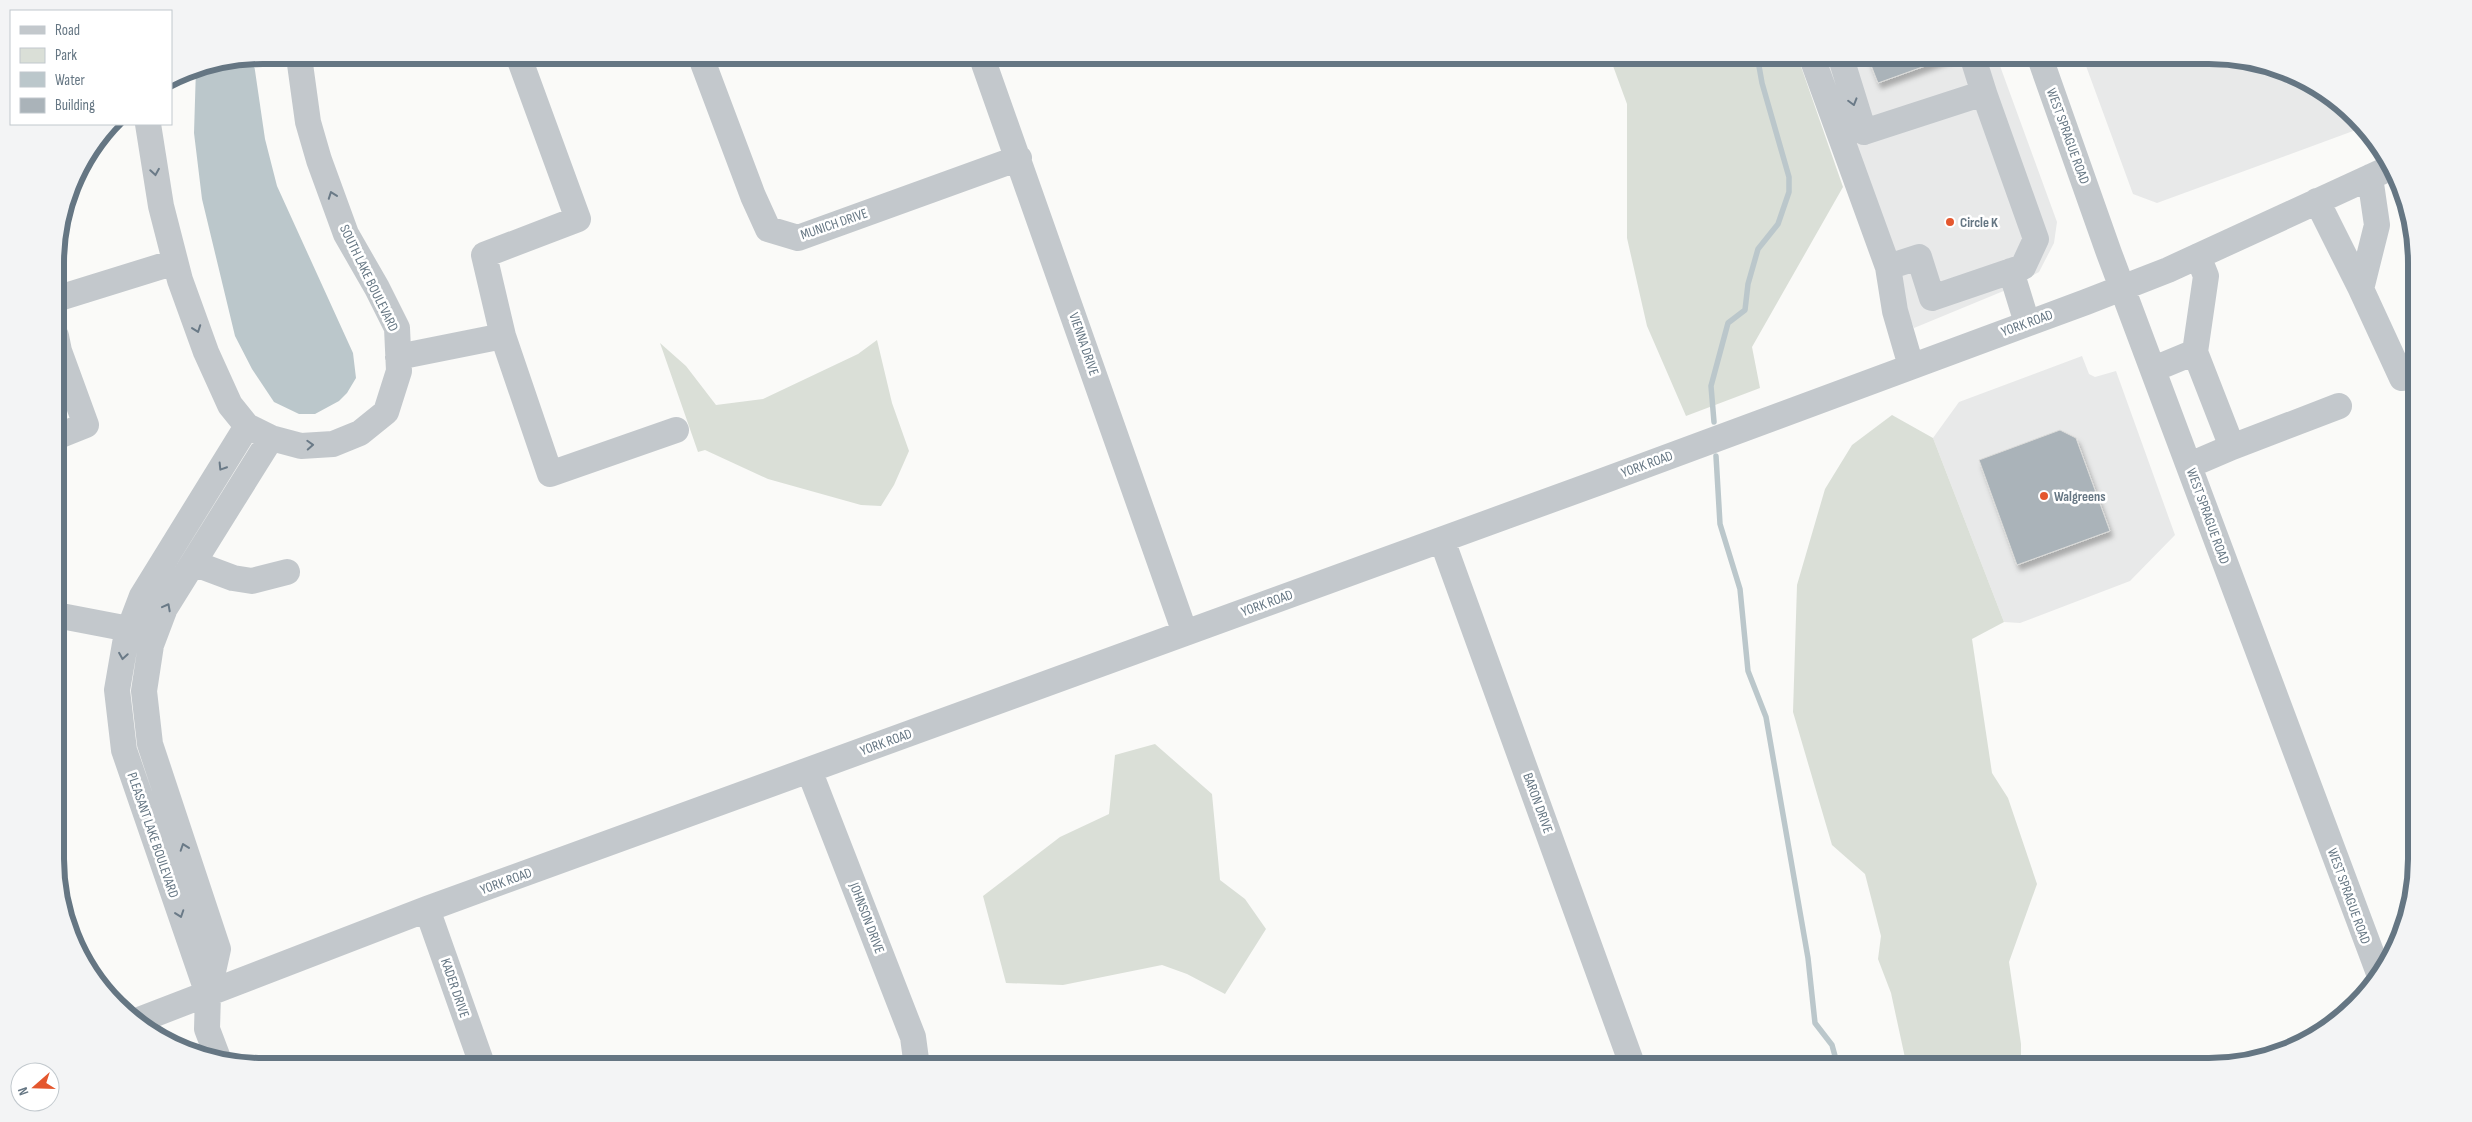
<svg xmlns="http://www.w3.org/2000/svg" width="2472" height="1122" viewBox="0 0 2472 1122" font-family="'Sofia Sans Condensed',sans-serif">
	<defs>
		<filter id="shadow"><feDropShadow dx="3" dy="5.5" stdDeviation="2.5" flood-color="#0004"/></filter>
	</defs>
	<rect width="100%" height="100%" fill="#fafaf8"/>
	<path fill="#e8e9e9" d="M1804,55H1996L2057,222L2054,243L2039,272L2006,290L1914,328Z
		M2082,55H2209L2289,71L2336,98L2364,127L2157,203L2133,194Z
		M2082,356L2089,374L2095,377L2116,371L2175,535L2130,581L2020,623L2004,622L1933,438L1959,402Z"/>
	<path fill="#dadfd7" d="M1609,55H1797L1843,187L1752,347L1760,388L1686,416L1647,326L1627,238V104Z
		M877,340L892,403L909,451L894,485L881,506L861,505L768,479L705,450L698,452L660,343L686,366L716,405L763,399L858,354Z
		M1892,415L1933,438L2004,622L1972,639L1992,773L2008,798L2037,884L2009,962L2021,1044V1067H1907L1891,993L1878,959L1881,936L1865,874L1832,845L1793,712L1797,585L1825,489L1852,445Z
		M1155,744L1212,794L1220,880L1245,899L1266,929L1225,994L1187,974L1162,965L1063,985L1006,983L983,896L1060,837L1109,814L1115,755Z"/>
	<path fill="#bbc7cb" d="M253,57L265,139L277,186L353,353L356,378L347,393L339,401L315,414H299L274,402L252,369L235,336L202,199L194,133L196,68Z"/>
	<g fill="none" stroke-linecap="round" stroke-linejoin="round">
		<path stroke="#bbc7cb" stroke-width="5.5" d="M1714,422L1711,386L1728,323L1745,310L1748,284L1758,249L1778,224L1789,192V177L1762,83L1757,55
			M1716,456L1720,524L1740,589L1748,671L1766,717L1808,958L1815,1023L1832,1045L1838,1067"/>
	</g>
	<path fill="#aab3b9" stroke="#dcdcda" filter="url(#shadow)" d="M1867,55H1950V57L1878,83Z
		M2060,430L2076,438L2110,531L2017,565L1979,460Z"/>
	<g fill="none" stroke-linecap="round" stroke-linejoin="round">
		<path stroke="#c3c8cc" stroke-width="26" d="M700,55L753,196L768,229L798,238L1019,158
			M981,55L1185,633
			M1811,55L1888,267L1895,311L1911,366
			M1840,55L1864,132L1984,93L1972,55
			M2039,55L2109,253L2380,976
			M148,124L161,206L180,280L206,352L230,405L247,426L271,438L301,446L333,444L360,433L386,412L399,371L397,328L377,288L346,234L319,160L308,122L300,64L302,55
			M2370,177L2377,225L2361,289L2402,378
			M2317,201L2361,289
			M1888,267L1919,257L1932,298L2023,267L2036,239L1984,93
			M2011,271L2027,323
			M56,299L175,262
			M56,336L59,351L86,425L56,437
			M503,336L550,474L676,430
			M398,357L503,336L484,255L578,219L518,55
			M2154,369L2195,352
			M2232,447L2339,406
			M2190,465L2232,447L2195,352L2206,276L2198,256
			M1442,540L1633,1067
			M193,563L233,578L252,581L287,572
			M56,615L129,629
			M809,770L913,1037L917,1067
			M427,909L483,1067
			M208,994L124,750L117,690L126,638L142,596L247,426
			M134,1022L427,909L1600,482L2086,302L2168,270L2392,167
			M218,1058L207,1029L208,994L218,949L150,744L144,691L151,645L165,608L271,438"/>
	</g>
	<defs><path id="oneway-chevron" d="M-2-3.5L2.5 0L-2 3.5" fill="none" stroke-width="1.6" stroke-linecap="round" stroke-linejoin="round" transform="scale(1.25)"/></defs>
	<g stroke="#6a7a87">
		<use href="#oneway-chevron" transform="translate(1853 102) rotate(74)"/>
		<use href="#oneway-chevron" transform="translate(155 172) rotate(81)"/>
		<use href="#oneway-chevron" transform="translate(332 195) rotate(-110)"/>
		<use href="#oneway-chevron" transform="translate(197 329) rotate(70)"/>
		<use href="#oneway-chevron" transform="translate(310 445) rotate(-3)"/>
		<use href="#oneway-chevron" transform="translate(222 467) rotate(122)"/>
		<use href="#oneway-chevron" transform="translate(167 607) rotate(-62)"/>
		<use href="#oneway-chevron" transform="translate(123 656) rotate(99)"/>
		<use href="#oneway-chevron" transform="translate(184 847) rotate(-109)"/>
		<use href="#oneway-chevron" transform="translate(180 914) rotate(71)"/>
	</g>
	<g fill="#e4572e" stroke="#fff" stroke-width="2">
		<circle cx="1950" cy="222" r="5"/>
		<circle cx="2044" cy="496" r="5"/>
	</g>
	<g text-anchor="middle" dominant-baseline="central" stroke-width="5" stroke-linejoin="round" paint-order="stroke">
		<g font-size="14" fill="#657683" stroke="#fff">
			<text transform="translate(2068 136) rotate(70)">WEST SPRAGUE ROAD</text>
			<text transform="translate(834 224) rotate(-19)">MUNICH DRIVE</text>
			<text transform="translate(369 278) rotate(64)">SOUTH LAKE BOULEVARD</text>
			<text transform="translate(2027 323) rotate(-20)">YORK ROAD</text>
			<text transform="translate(1084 344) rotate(71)">VIENNA DRIVE</text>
			<text transform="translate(1647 464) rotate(-20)">YORK ROAD</text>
			<text transform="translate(2208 516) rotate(70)">WEST SPRAGUE ROAD</text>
			<text transform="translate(1267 603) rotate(-20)">YORK ROAD</text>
			<text transform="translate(886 742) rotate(-20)">YORK ROAD</text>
			<text transform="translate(1538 803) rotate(70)">BARON DRIVE</text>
			<text transform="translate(153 835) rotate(71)">PLEASANT LAKE BOULEVARD</text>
			<text transform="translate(506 881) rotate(-20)">YORK ROAD</text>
			<text transform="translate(2349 896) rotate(70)">WEST SPRAGUE ROAD</text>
			<text transform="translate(867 918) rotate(69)">JOHNSON DRIVE</text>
			<text transform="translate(455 988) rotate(71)">KADER DRIVE</text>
		</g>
		<g font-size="14" font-weight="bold" fill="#657683" stroke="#fff" text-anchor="start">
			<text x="1960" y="222">Circle K</text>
			<text x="2054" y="496">Walgreens</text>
		</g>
	</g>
	<path d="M0 0H2472V1122H0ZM263 64H2209A199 199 0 0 1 2408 263V859A199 199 0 0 1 2209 1058H263A199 199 0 0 1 64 859V263A199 199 0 0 1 263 64Z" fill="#f3f4f5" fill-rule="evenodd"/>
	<path fill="none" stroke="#657683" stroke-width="6" d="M263 64H2209A199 199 0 0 1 2408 263V859A199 199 0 0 1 2209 1058H263A199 199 0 0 1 64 859V263A199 199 0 0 1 263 64Z"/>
	<rect x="10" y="10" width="162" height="115" fill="#ffffff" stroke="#c1c8cd"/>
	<rect x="20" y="26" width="25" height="8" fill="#c3c8cc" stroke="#c1c8cd"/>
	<text x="55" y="35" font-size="15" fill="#657683">Road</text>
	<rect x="20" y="48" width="25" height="15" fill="#dadfd7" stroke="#c1c8cd"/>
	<text x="55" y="60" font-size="15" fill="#657683">Park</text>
	<rect x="20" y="72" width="25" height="15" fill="#bbc7cb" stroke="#c1c8cd"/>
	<text x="55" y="85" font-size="15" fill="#657683">Water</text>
	<rect x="20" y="98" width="25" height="15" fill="#aab3b9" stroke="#c1c8cd"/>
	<text x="55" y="110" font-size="15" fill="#657683">Building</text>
	<g transform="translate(35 1087) rotate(250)"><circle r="24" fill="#ffffff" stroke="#c1c8cd"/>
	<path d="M0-4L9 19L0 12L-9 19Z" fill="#e4572e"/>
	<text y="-8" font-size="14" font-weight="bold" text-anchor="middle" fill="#657683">N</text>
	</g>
</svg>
